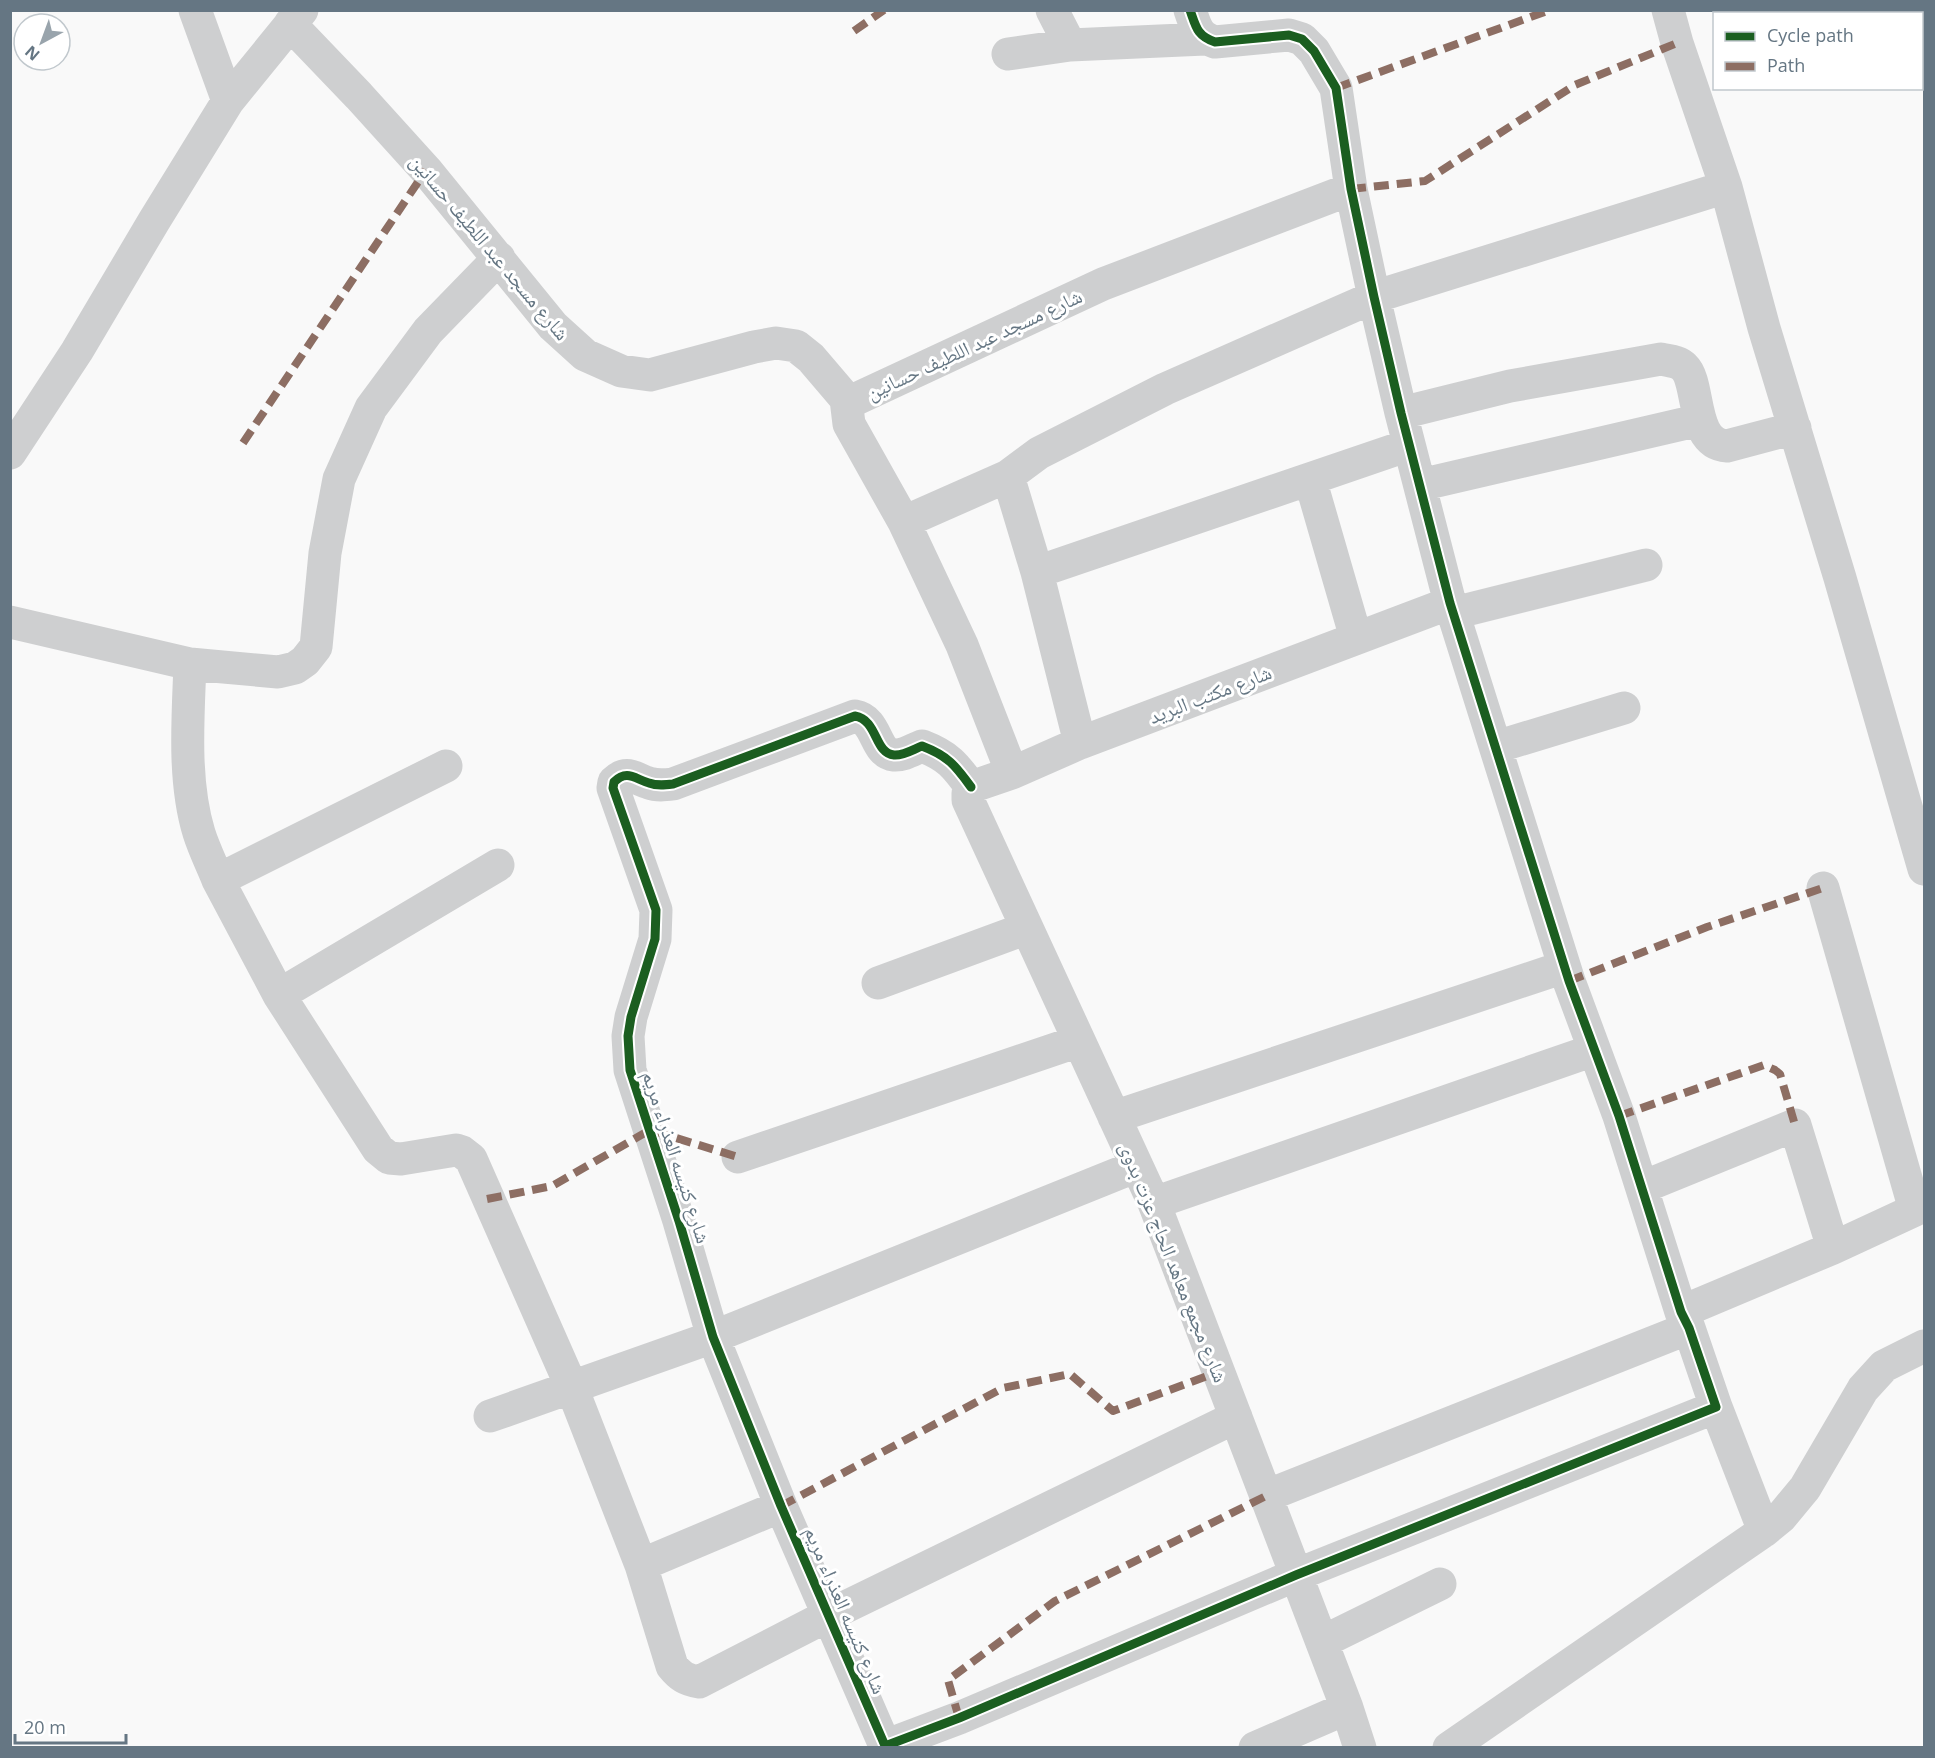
<svg xmlns="http://www.w3.org/2000/svg" width="1935" height="1758" viewBox="0 0 1935 1758" font-family="'Open Sans','Noto Naskh Arabic',sans-serif">
	<rect width="100%" height="100%" fill="#f9f9f9"/>
	<g fill="none" stroke-linecap="round" stroke-linejoin="round">
		<path stroke="#cecfd0" stroke-width="33" d="M195,10L228,101
			M1052,10L1070,45
			M1668,10L1677,43L1726,187L1764,328L1840,578L1924,869
			M290,24L359,96L426,170L553,326L585,355L621,371L650,375L754,347L776,343L796,346L811,358L846,399L854,400L1103,284L1351,189
			M1008,54L1070,45L1205,39
			M846,399L849,424L904,522L962,645L1012,773
			M1401,413L1510,386L1661,359C1669,361 1678,361 1684,367C1701,383 1690,444 1727,446L1795,428
			M10,453L77,351L154,221L228,101L302,10
			M1008,476L1037,572L1080,743
			M1310,479L1356,638
			M1420,485L1700,420
			M904,522L1008,476L1039,453L1165,389L1374,297L1726,187
			M1037,572L1409,445
			M1454,613L1646,565
			M10,622L190,664L278,672L295,668L305,661L316,647L325,553L339,479L371,408L428,331L499,258
			M190,664C188,718 183,781 199,833C204,849 212,865 218,880
			M1496,747L1624,708
			M446,766L218,880L279,995L378,1149L389,1158L401,1159L456,1150L462,1152L471,1159L572,1388L641,1565L781,1506
			M971,787L968,793V800L1154,1203L1347,1708L1360,1748
			M971,787L1012,773L1080,743L1450,603
			M878,983L1027,928
			M279,995L498,865
			M1114,1117L1564,967
			M738,1157L1079,1041
			M1643,1187L1795,1125L1833,1248
			M1154,1203L1594,1050
			M1681,1312L1833,1248L1915,1210L1823,888
			M1716,1407L1764,1531
			M490,1416L713,1337L1137,1166
			M1266,1496L1689,1328
			M641,1565L672,1666C680,1676 686,1680 699,1682L829,1615L1236,1417
			M1322,1642L1440,1584
			M885,1746L959,1718L1296,1575L1716,1407L1689,1328L1681,1312L1619,1116L1569,981L1450,603L1401,413L1374,297L1351,189L1336,88L1314,51L1302,39L1289,35L1215,42C1197,36 1196,27 1190,10
			M886,1748L781,1506L713,1337L679,1221L630,1070L628,1036L631,1017L655,939L656,910L613,788L614,782C627,769 635,779 649,783C657,786 665,785 673,784L855,716C878,720 874,753 894,755C903,756 914,749 922,746C948,756 955,765 971,787
			M1255,1748L1347,1708
			M1449,1748L1764,1531L1781,1517L1805,1488L1863,1389L1884,1366L1924,1346"/>
		<path stroke="#8d6e63" stroke-width="8" stroke-dasharray="15 8" stroke-linecap="butt" d="M854,31L884,10
			M1336,88L1550,10
			M1351,189L1425,181L1575,85L1677,43
			M243,443L426,170
			M1569,981L1707,927L1823,888
			M1619,1116L1764,1065L1775,1070L1780,1074L1795,1125
			M487,1199L552,1186L650,1130L738,1157
			M781,1506L1003,1388L1070,1374L1113,1411L1218,1372
			M959,1718L948,1680L1055,1601L1266,1496"/>
		<defs>
			<path id="cycleway" d="M885,1746L959,1718L1296,1575L1716,1407L1689,1328L1681,1312L1619,1116L1569,981L1450,603L1401,413L1374,297L1351,189L1336,88L1314,51L1302,39L1289,35L1215,42C1197,36 1196,27 1190,10
				M886,1748L781,1506L713,1337L679,1221L630,1070L628,1036L631,1017L655,939L656,910L613,788L614,782C627,769 635,779 649,783C657,786 665,785 673,784L855,716C878,720 874,753 894,755C903,756 914,749 922,746C948,756 955,765 971,787"/>
		</defs>
		<use href="#cycleway" stroke="#fff" stroke-width="13"/>
		<use href="#cycleway" stroke="#1b5e20" stroke-width="9"/>
	</g>
	<g text-anchor="middle" dominant-baseline="central" stroke-width="6" stroke-linejoin="round" paint-order="stroke">
		<g font-size="20" fill="#657683" stroke="#fff">
			<text transform="translate(490 247) rotate(50)">شارع مسجد عبد اللطيف حسانين</text>
			<text transform="translate(974 344) rotate(-25)">شارع مسجد عبد اللطيف حسانين</text>
			<text transform="translate(1210 694) rotate(-21)">شارع مكتب البريد</text>
			<text transform="translate(677 1157) rotate(72)">شارع كنيسه العذراء مريم</text>
			<text transform="translate(1174 1262) rotate(68)">شارع مجمع معاهد الحاج عزت بدوى</text>
			<text transform="translate(846 1610) rotate(67)">شارع كنيسه العذراء مريم</text>
		</g>
	</g>
	<rect width="1935" height="1758" fill="none" stroke="#657683" stroke-width="24"/>
	<rect x="1713" y="12" width="210" height="78" fill="#ffffff" stroke="#c1c8cd" stroke-width="1.5"/>
	<rect x="1725" y="32" width="30" height="9" fill="#1b5e20" stroke="#c1c8cd" stroke-width="1.5"/>
	<text x="1767" y="42" font-size="18" fill="#657683">Cycle path</text>
	<rect x="1725" y="62" width="30" height="9" fill="#8d6e63" stroke="#c1c8cd" stroke-width="1.5"/>
	<text x="1767" y="72" font-size="18" fill="#657683">Path</text>
	<g transform="translate(42 42) rotate(221)"><circle r="28" fill="#ffffff" stroke="#c1c8cd" stroke-width="1.5"/>
	<path d="M0-4.5L10 22L0 15L-10 22Z" fill="#99a4ac"/>
	<text y="-9" font-size="16" font-weight="bold" text-anchor="middle" fill="#657683">N</text>
	</g>
	<path d="M15 1734v9h111v-9" fill="none" stroke="#657683" stroke-width="3"/>
	<text x="24" y="1734" font-size="18" fill="#657683" stroke="#ffffff" stroke-width="4.5" paint-order="stroke">20 m</text>
</svg>
